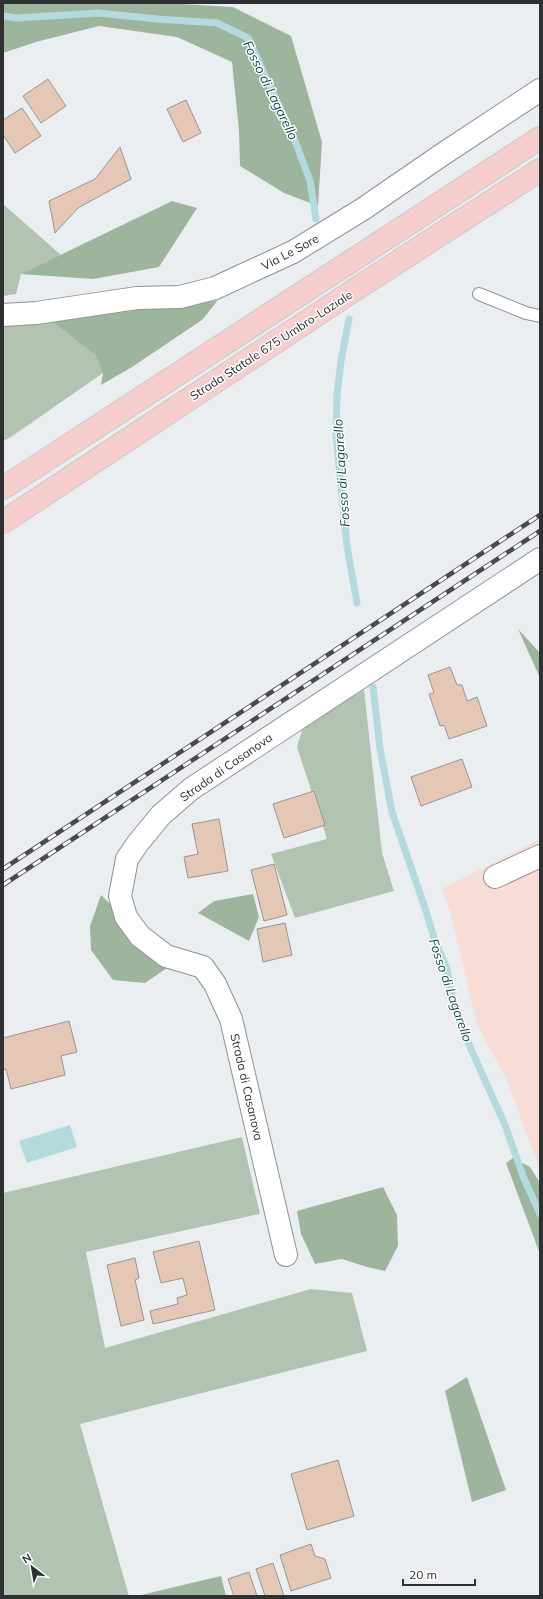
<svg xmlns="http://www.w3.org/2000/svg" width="543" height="1599" viewBox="0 0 543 1599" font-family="Mulish,sans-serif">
	<rect width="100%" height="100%" fill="#ebeef1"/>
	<path fill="#f7ddd6" d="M540,839V1170L506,1078L477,1025L450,910L442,889Z"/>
	<path fill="#b2c4b1" d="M3,204L61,255L21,274L16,294L3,296Z
		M56,319L95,355L103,373L11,437L3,441V326Z
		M364,690L382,853L394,891L295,918L271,854L327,839L297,747L304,724Z
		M242,1137L260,1214L86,1252L105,1348L311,1289L352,1293L367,1351L80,1424L129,1596H3V1193Z"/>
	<path fill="#9eb59d" d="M3,3H165L233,7L291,36L322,142L318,206L284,193L240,166L239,131L232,62L177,37L99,26L36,42L3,53Z
		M172,201L197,208L159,267L93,279L21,274Z
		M218,300L202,320L132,367L101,385L103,373L95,355L51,320L107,308L169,309Z
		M518,629L540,653V678Z
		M253,894L259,917L249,941L198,913L214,901Z
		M101,895L130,923L167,968L145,983L113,980L91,950L90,926Z
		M513,1158L530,1167L540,1183V1254L506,1163Z
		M383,1187L397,1215L398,1246L385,1271L367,1267L342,1259L315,1264L301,1234L297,1211Z
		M467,1377L506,1490L472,1502L445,1391Z
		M221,1576L226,1596H137Z"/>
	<path fill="#b3dadc" d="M70,1125L77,1147L27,1163L19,1141Z"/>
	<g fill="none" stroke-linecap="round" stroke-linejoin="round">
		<path stroke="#b3dadc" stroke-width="7" d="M3,16L16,18L98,13L157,19L217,23L248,38L295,141L310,181L316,219
			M349,319L341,361L337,395L336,435L347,546L357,603
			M373,687L380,749L392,812L425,908L434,938L447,969L453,1002L462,1029L505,1125L523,1176L540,1214"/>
	</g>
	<path fill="#e4c7b5" stroke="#989593" d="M48,79L66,106L41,123L23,96Z
		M186,100L201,133L183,142L167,109Z
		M22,108L41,136L15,153L3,135V120Z
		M120,147L131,179L78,208L55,233L49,201L95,179Z
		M450,667L457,685H462L467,701L477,697L487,726L449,739L444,725L440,726L429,694L434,693L428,675Z
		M462,759L472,787L421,806L411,777Z
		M314,791L325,825L284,838L273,804Z
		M219,819L228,871L188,878L184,857L198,854L192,824Z
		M274,864L287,915L264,921L251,870Z
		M285,923L292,955L263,962L257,929Z
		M69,1021L77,1052L61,1056L65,1075L11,1089L6,1069L3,1070V1038Z
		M199,1241L215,1310L153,1324L150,1311L178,1304L177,1298L187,1295L183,1278L161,1283L153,1252Z
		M135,1258L139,1278L135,1280L144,1320L121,1326L107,1265Z
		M338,1460L354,1516L307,1530L291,1474Z
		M311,1544L315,1556L325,1559L331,1578L291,1591L280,1555Z
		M273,1563L284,1596H265L256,1569Z
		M249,1572L257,1596H234L228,1579Z"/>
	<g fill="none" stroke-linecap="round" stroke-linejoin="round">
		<defs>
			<path id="service" d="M479,294L526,313L540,316"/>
			<path id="minor" d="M3,315L36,313L137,298L180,297L215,288L293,252L363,209L443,154L540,90
				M495,877L540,856
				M286,1255L231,1019L215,984L203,967L166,956L140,936L126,917L120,896L127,859L138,843L161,815L191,789L540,559"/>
			<path id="trunk" d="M3,488L540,138
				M3,522L362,285L540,170"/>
		</defs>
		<use href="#service" stroke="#8f9194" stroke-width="14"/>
		<use href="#minor" stroke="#8f9194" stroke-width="24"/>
		<use href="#trunk" stroke="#c9c9c9" stroke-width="24"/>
		<use href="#service" stroke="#fff" stroke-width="12"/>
		<use href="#minor" stroke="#fff" stroke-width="22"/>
		<use href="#trunk" stroke="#f6cece" stroke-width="22"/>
		<defs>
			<path id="rail" d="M3,869L540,515
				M3,885L540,531"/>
		</defs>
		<use href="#rail" stroke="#484a4b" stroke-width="4.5"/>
		<use href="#rail" stroke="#fff" stroke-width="3" stroke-dasharray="9" stroke-linecap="butt"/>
	</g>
	<g text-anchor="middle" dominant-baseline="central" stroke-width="3" stroke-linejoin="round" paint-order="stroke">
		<g font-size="12" fill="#2e3031" stroke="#fff">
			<text transform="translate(290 252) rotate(-28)">Via Le Sore</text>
			<text transform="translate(271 345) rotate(-33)">Strada Statale 675 Umbro-Laziale</text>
			<text transform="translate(226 767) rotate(-35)">Strada di Casanova</text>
			<text transform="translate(247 1087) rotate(77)">Strada di Casanova</text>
		</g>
		<g font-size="13" font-style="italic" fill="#114a4d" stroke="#fff">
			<text transform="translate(271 90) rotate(64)">Fosso di Lagarello</text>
			<text transform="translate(341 473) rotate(-94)">Fosso di Lagarello</text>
			<text transform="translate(451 990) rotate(71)">Fosso di Lagarello</text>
		</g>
	</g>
	<rect width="543" height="1599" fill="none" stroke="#2e3031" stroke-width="8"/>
	<g transform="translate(32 1567) rotate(329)" stroke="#ffffff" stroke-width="3" paint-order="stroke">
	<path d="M0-3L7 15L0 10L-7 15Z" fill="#2e3031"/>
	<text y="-6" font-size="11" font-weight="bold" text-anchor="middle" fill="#2e3031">N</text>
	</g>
	<path d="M403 1579v6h72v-6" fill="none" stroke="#2e3031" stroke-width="2"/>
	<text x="409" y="1579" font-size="12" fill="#2e3031" stroke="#ffffff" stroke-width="3" paint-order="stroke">20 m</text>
</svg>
